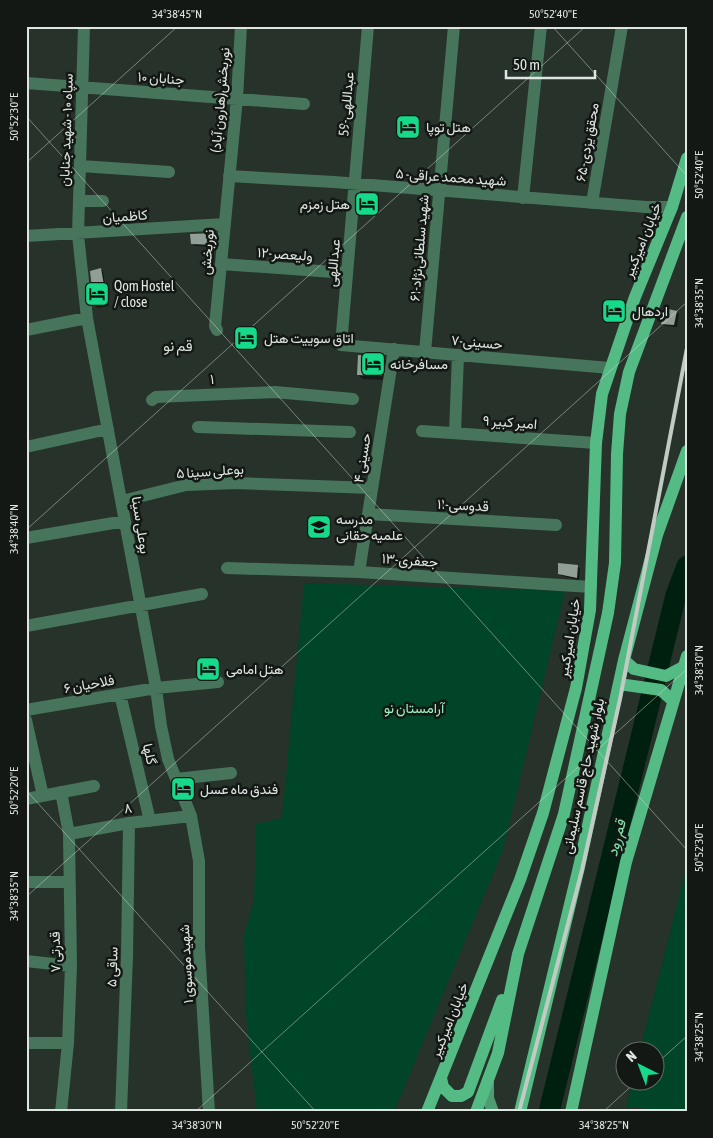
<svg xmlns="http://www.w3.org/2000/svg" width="713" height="1138" viewBox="0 0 713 1138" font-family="'Asap Condensed',Vazirmatn,sans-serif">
	<rect width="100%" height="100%" fill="#27322b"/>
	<path fill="#014528" d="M304,583L565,591L503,850L394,1112H257L246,1017L244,935L254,900L256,824L282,818Z
		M687,866V1112L626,1107L633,1081L656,1080V1050H640Z"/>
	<path fill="#0007" d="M215,234L218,237L217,247L195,246L192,243Z
		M101,269L103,272L109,306L98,308L95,306Z
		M676,312L679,314L677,327L665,326L662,323Z
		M384,358L388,363L386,380L363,379L358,375Z
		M577,566L580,569L579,580L562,576L559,573Z"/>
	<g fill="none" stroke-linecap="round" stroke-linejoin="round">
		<path stroke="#00200f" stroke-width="21" d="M549,1112L676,595L687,566"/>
	</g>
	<path fill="#929f97" d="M216,233L215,245L191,244L190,234Z
		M101,268L107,303L94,306L90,271Z
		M664,308L677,311L674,325L661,324Z
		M358,355L385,357L382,376L357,375Z
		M558,563L578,565L577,578L558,574Z"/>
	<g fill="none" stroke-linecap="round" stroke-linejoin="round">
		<path stroke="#47755b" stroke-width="12" d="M84,26L78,235L87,318L156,688L161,726L168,759L191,816L199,861V947L209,1112
			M368,26L341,345L610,368
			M26,83L304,104
			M81,166L169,172
			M229,176L334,182L646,207H672
			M523,198L541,26
			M79,201H103
			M592,203L622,26
			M26,236L225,224
			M221,264L347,273
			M26,330L87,318
			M217,330L215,326L237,98L241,26
			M425,352L454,26
			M152,400L156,397L275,392L353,399
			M198,427L350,432
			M422,431L596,443
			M455,433L458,355
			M26,447L108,429
			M122,501L186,485L236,483L372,488
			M368,514L556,525
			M26,538L125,521
			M227,568L359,572L591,587
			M359,572L394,349
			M26,626L202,594
			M120,694L150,821
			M26,710L156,688L218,682
			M26,720L43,796
			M176,779L231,773
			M61,792L69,834L71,966L68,1043L61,1112
			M26,799L94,786
			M69,834L129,823L191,816
			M26,882H69
			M26,961L71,966
			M26,1043H68
			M121,1112L127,956L129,823"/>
		<path stroke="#509c72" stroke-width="12" d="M488,1083V1098L493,1112"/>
		<path stroke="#54bb84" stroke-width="12" d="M624,660L634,669L666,676L683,667
			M619,684L661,690L672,700
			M441,1078L443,1087L452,1096H461L468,1092L502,1000
			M427,1112L520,880L543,813L576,688L590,610L596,443L602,394L635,297L672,207L687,158
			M476,1112L498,1053L518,954L564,814L608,613L615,563L617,454L620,414L629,372L687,217
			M520,1112L579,867L624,660L657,535L687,451
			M571,1112L626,862L687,656"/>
		<path stroke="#c2cac4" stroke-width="4" d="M519,1112L582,870L620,699L687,348"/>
	</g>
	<path fill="none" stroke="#dfe6e1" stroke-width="1" stroke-opacity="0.45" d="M552,26L687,176M26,116L687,850M26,163L178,26M26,530L586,26M26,790L316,1112M26,897L687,302M656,1064L687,1036M195,1112L687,669M603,1112L638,1080"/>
	<defs>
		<symbol id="hotel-square" viewBox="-11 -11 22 22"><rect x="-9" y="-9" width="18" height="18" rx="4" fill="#16d989" stroke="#141815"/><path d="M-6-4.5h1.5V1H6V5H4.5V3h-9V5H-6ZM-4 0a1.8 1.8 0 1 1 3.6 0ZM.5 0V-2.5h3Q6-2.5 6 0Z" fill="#111"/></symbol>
		<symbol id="school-square" viewBox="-11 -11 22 22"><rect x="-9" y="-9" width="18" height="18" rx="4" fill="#16d989" stroke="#141815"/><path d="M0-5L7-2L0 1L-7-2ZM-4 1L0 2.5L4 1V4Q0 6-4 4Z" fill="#111"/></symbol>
	</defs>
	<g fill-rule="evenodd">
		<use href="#hotel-square" x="394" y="113" width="28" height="28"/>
		<use href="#hotel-square" x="353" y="190" width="28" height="28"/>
		<use href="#hotel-square" x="83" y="280" width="28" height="28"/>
		<use href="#hotel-square" x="600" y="297" width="28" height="28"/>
		<use href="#hotel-square" x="232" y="324" width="28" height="28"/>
		<use href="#hotel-square" x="359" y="350" width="28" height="28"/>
		<use href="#school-square" x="305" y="513" width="28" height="28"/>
		<use href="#hotel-square" x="194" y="655" width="28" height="28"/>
		<use href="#hotel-square" x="169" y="775" width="28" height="28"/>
	</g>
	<g text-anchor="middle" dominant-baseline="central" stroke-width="5" stroke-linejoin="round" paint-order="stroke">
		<g font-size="14" fill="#dfe6e1" stroke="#141815">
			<text transform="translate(161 78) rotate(4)">جنابان ۱۰</text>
			<text transform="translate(220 100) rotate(-85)">نوربخش(هارون آباد)</text>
			<text transform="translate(346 104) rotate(-85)">عبداللهی-59</text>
			<text transform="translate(66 130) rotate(-88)">سپاه ۱۰ - شهید جنابان</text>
			<text transform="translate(587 142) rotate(-80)">محقق یزدی-۶۵</text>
			<text transform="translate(451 177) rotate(4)">شهید محمد عراقی- ۵</text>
			<text transform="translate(125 216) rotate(-4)">کاظمیان</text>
			<text transform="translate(642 240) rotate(-68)">خیابان امیرکبیر</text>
			<text transform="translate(419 248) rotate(-85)">شهید سلطانی‌نژاد-۶۱</text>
			<text transform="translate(207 252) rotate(-85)">نوربخش</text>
			<text transform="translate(285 254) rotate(4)">ولیعصر-۱۲</text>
			<text transform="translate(333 263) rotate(-85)">عبداللهی</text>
			<text transform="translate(477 342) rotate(5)">حسینی-۷</text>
			<text transform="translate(212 379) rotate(-2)">۱</text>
			<text transform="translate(510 422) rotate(4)">امیر کبیر ۹</text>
			<text transform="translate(362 458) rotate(-81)">حسینی ۴</text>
			<text transform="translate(210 471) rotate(-4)">بوعلی سینا ۵</text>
			<text transform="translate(463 505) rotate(3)">قدوسی-۱۱</text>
			<text transform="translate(141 525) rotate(81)">بوعلی سینا</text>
			<text transform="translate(410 560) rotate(4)">جعفری-۱۳</text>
			<text transform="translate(569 638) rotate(-81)">خیابان امیرکبیر</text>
			<text transform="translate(89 684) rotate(-10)">فلاحیان ۶</text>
			<text transform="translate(150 754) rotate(77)">گلها</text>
			<text transform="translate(583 776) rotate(-78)">بلوار شهید حاج قاسم سلیمانی</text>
			<text transform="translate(128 808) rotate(-8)">۸</text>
			<text transform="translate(55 952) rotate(-91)">قدرتی ۷</text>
			<text transform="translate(186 964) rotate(-93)">شهید موسوی ۱</text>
			<text transform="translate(112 967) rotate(-88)">ساقی ۵</text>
			<text transform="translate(449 1020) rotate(-68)">خیابان امیرکبیر</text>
		</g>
		<g font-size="14" fill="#dfe6e1" stroke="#141815" text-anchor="start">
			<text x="426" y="127">هتل توپا</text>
			<text x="350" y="204" text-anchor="end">هتل زمزم</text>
			<text x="114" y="286">Qom Hostel<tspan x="114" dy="16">/ close</tspan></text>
			<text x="632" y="311">اردهال</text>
			<text x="264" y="338">اتاق سوییت هتل</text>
			<text x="390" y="364">مسافرخانه</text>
			<text x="336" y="519">مدرسه<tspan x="336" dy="16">علمیه حقانی</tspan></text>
			<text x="226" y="669">هتل امامی</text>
			<text x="200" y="789">فندق ماه عسل</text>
		</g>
		<g font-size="14" fill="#96f4be" stroke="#141815">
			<text x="414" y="708">آرامستان نو</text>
		</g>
		<g font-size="15" fill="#d3e0d7" stroke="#141815">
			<text x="178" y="345">قم نو</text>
		</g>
		<g font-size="15" font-style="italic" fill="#87e4af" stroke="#141815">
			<text transform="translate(616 838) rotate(-76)">قم رود</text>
		</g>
	</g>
	<rect width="713" height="1138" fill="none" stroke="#141815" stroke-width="55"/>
	<g transform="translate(640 1066) rotate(318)"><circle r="24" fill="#141815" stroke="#656a67"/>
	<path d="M0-4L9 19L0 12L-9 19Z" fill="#16d989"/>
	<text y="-8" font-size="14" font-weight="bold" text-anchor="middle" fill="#dfe6e1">N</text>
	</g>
	<path d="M506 70v8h89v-8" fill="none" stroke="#dfe6e1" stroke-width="2.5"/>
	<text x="513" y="70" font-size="15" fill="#dfe6e1" stroke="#141815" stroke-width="4" paint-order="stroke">50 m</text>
	<rect x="28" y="28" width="658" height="1082" fill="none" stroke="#dfe6e1" stroke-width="2"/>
	<g font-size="12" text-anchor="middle" fill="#dfe6e1">
		<text x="177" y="18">34°38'45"N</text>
		<text x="553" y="18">50°52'40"E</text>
		<text transform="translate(14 117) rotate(-90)" y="4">50°52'30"E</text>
		<text transform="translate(699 175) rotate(-90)" y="4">50°52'40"E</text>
		<text transform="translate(699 303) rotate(-90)" y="4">34°38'35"N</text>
		<text transform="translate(14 529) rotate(-90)" y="4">34°38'40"N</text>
		<text transform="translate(699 670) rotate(-90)" y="4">34°38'30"N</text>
		<text transform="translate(14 791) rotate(-90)" y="4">50°52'20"E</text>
		<text transform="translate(699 848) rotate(-90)" y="4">50°52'30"E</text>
		<text transform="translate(14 896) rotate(-90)" y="4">34°38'35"N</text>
		<text transform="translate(699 1037) rotate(-90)" y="4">34°38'25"N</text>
		<text x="197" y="1129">34°38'30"N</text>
		<text x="315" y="1129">50°52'20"E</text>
		<text x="604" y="1129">34°38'25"N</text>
	</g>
</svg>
